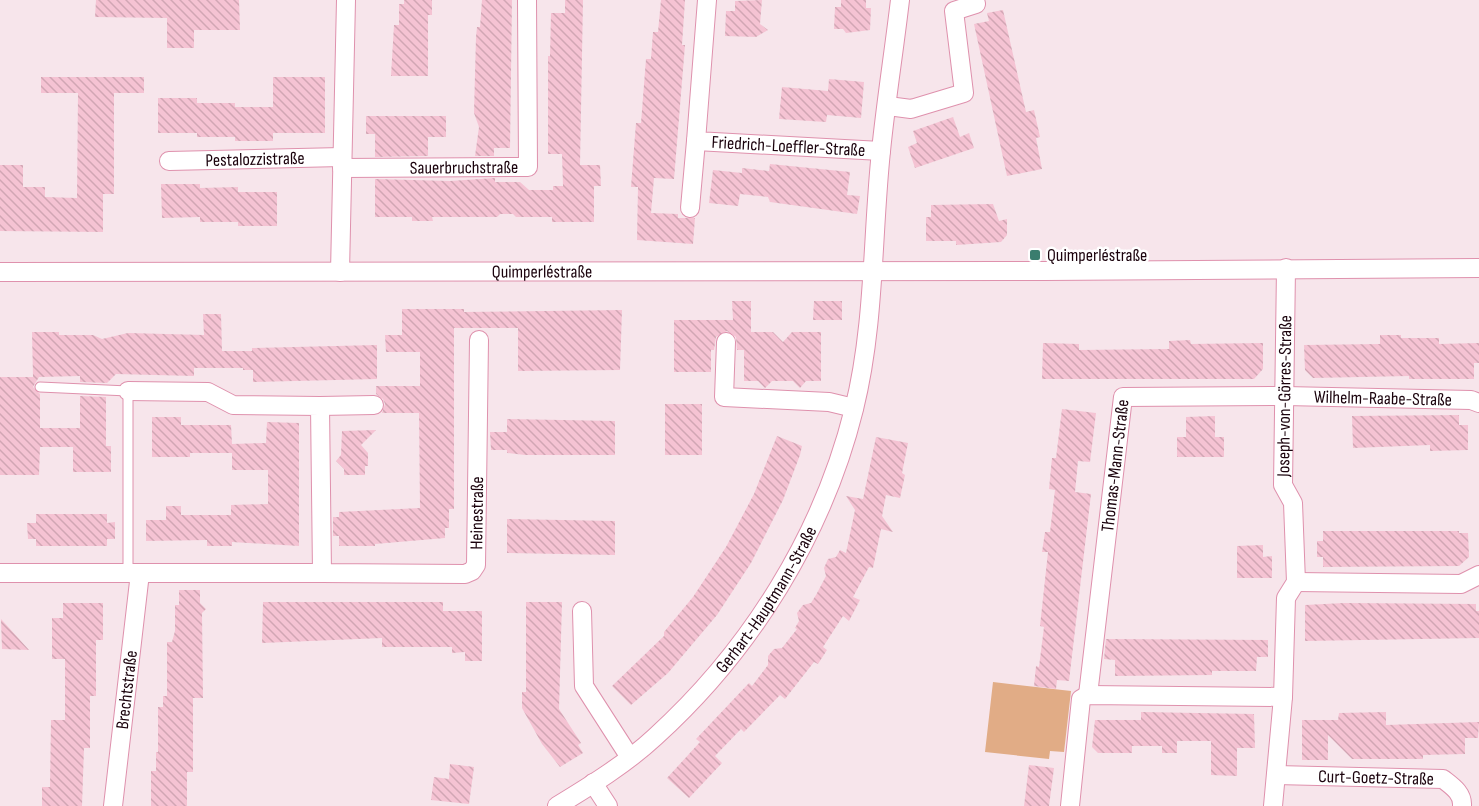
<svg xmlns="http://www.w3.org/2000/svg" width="1479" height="806" viewBox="0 0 1479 806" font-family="'Sofia Sans Condensed',sans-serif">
	<defs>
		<pattern id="building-back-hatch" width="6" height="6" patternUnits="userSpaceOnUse" patternTransform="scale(1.5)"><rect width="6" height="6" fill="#f5c3d3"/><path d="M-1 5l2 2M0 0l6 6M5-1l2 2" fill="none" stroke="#d1a6b4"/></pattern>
	</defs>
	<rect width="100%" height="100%" fill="#f7e5eb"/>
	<path fill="#e1ac86" d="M993,682L1071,691L1064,752L1050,751L1049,759L985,752Z"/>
	<path fill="url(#building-back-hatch)" d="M96,0H239L240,30H194V48H167V18L95,17Z
		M404,0H432V15H428V76H391L394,25H399V4H404Z
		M482,0H512L510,148H494V156H475L479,127L474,113L476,37L477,27H480Z
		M565,0H583L580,165H600L601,186H594V222H552V217H516L513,214H500L497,217H432L433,221H412V217H375V179L450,181L495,178V182H520L529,190H553V186H563L562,154H548V56H550L551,13H565Z
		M661,0H685L682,45H685L674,179L654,178L651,213L678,214V218H695L693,244L637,240L638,187H631L636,123H641L646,59H651L653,32H658Z
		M762,0L760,24L768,30L756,37L725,36L726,11H735V1Z
		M841,0H866V8H871L870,30L846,33L843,29H834L835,7H841Z
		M1003,10L1026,112L1034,110L1040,137L1036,138L1042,169L1007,176L974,24L989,21L987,13Z
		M41,77H144V93H114V194H103V232L0,231V165H23V187H45V197L77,198L78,93H41Z
		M273,77H325V133H273V141H235V137H197V133H158V98H197V103H235V107H273Z
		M829,79L864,82L861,118L827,115L826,122L779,119L782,87L828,91Z
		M366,116H446V137H428V156L375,157V134H366Z
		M953,117L960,137L969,133L974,148L915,168L908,147L917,143L913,131Z
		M770,164L850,172L847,195L860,196L857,214L770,202L768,197L740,194L738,206L709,203L713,170L742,173V168L769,171Z
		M161,184H200V188L238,187V192H277V226H238V222H200V217L162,218Z
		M993,204L999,221L1007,219V235L1001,242L956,245V241H926V217H931V205Z
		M732,301H751V332H773L783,342L792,332H821V381H806L800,388L793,381H772L765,388L758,381H744V350H737L736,337L727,331L716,337L714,350H711V372H674V320H733Z
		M814,301H842V320H813Z
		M402,309H464V312L622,310L620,370L518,371V328H454V509H449V528H445V538L375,544V546H339V536H333V517H339V512L420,508L419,413H382L385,404L383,399L376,394V386H420V352H386L385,335H402Z
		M203,314H221L222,351H252V348L377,345V379L253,382V370H243V368H194V376L116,374L107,383L80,382V376L39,377L33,387L40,394V428H80V396L106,397V446H111V472H73V447H40L39,475H0V377H33L32,332H59V335H93L102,339L128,333L204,335Z
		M1380,335H1401V338H1439V344L1479,343V363H1474V379H1409V376L1313,378L1305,370L1304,345L1380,344Z
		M1190,340L1191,344L1263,343V369L1254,379H1042L1043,343L1079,344V350L1169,349V341Z
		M665,404H702V455H665Z
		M1062,409L1096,413L1090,462L1078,461L1075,492L1091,494L1069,681L1057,680L1056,689L1034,686L1036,666L1039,667L1044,627L1040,626L1048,552H1042L1045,532H1050L1055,490L1049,489L1052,458H1056Z
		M1459,415V425H1468V450L1430,451V445L1353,448L1352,416Z
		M1215,416V437H1224V457H1177V437H1186V417Z
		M152,417H181V425H231L232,444L266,443L267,422L299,423V546L232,542V546H207V540L146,541V520H166V506H181V515H231V505L268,504V470H232V453H190V457H152Z
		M507,419L615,421V455H525L507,453V450H491L490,432H507Z
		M376,430L361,445L368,453V466H365V475H344V469L336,461L341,455L342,431Z
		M777,436L802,446L800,455L783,500L751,563L717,615L668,673L631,705L612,686L664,636V632L693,597L726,547L754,494Z
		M876,437L908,443L902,473L905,475L900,498L886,495L882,516L893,532L881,529L873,568L869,567L853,597L860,600L849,621L843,616L823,647L827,650L818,664L814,662L785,699L780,695L744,732L741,729L715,756L722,763L689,798L667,778L700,742L696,739L749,683L752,686L768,665V656L774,649L782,648L797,629L795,628L799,621L797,613L803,605L811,603L816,595L826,576L824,568L828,559L836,557L840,550L846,553L855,510L846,496L863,499Z
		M36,514H107V523L115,522V539H107V546H36V539H28L27,523H36Z
		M507,519L615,521V555L507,553Z
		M1323,531H1459V533H1468L1469,557L1459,566L1323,567V557H1317V541H1323Z
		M1263,545V557L1272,556V578H1237V546Z
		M179,590H200V603L206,609L202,613L203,698H193V772H187V806H151V771H156V752H158V707H163V696H167V642H172L175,631V605H179Z
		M263,602H443V611H482V661H465V652L452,653V647H382V638L262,643Z
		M526,602H562L559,709L581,743L578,745L583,753L560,767L542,744L522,708V692H526Z
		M63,603H103V640H96V696H90V748H84L82,806H42V787H50L51,720H65V659H52V618H63Z
		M1344,603L1476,604V611H1479V638L1305,641V605Z
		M1,619L29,650L2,649Z
		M1106,639L1268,640V657H1257L1256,671H1212V675L1115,676V660L1104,659Z
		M1141,712L1254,714L1255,748H1237V776L1211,775V741H1177V753H1162V746H1132V753H1098L1092,747L1095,720H1141Z
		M1386,712V725L1479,722L1478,738H1465V754L1423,755V759H1352L1328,735V760H1302V720H1338L1339,713Z
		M450,764L474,767L469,804L431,800L434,777L449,779Z
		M1029,765L1054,768L1049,806H1024Z"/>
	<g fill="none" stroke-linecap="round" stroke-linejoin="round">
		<defs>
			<path id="lane" d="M40,387L128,391V573"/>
			<g id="street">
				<path id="s1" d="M707,0L696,141L881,151"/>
				<path d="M888,106L911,109L964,93L954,11L976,4L975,0"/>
				<path id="s2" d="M169,161L342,157"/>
				<path id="s3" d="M342,168L528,167L527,0"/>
				<path d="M690,208L696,141"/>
				<path id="s4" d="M0,272L1045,271L1479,268"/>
				<path d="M340,272L346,0"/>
				<path d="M726,342L724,397L829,402L854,408"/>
				<path id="s5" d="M128,391L208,392L233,405L320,406L322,573L465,574L472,571L476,565L479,340"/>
				<path d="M320,406L374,405"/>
				<path d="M0,573H322"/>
				<path d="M1296,582L1461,584L1479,575"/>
				<path d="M582,611L584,686L629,756"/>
				<path id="s6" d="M1088,695L1123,397L1285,396L1471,400L1479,403"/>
				<path id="s7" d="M1276,775L1443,779C1452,786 1463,793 1462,806"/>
				<path d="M593,783L608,806"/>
				<path id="s8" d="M113,806L140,573"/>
				<path id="s9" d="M557,806C590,786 627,763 655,737C751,650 823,534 854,409C875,325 872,237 881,151C886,101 894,51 900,0"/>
				<path d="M1070,806L1081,699L1088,695L1283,697"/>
				<path id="s10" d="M1273,806L1283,697L1286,598L1296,582L1293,503L1283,485L1286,268"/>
			</g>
		</defs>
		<use href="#lane" stroke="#df91ad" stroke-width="11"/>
		<use href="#street" stroke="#df91ad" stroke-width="20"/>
		<use href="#lane" stroke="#fff" stroke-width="9"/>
		<use href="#street" stroke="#fff" stroke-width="18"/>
	</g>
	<rect fill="#3a7d6e" stroke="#fff" stroke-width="2" x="1029" y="249" width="12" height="12" rx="3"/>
	<g text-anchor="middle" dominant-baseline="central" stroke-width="5" stroke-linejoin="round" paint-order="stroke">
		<g font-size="18" fill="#1a020c" stroke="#fff">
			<text stroke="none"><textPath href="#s1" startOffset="234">Friedrich-Loeffler-Straße</textPath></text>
			<text stroke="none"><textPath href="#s2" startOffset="86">Pestalozzistraße</textPath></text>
			<text stroke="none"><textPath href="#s3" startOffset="122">Sauerbruchstraße</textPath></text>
			<text stroke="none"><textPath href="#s4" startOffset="542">Quimperléstraße</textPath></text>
			<text stroke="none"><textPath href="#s10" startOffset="416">Joseph-von-Görres-Straße</textPath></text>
			<text stroke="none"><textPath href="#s6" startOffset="560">Wilhelm-Raabe-Straße</textPath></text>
			<text stroke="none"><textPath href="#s6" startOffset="231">Thomas-Mann-Straße</textPath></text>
			<text stroke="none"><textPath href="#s5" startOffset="572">Heinestraße</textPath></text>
			<text stroke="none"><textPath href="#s9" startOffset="298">Gerhart-Hauptmann-Straße</textPath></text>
			<text stroke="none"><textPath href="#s8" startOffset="117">Brechtstraße</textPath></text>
			<text stroke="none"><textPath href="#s7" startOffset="100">Curt-Goetz-Straße</textPath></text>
		</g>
		<g font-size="18" fill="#1a020c" stroke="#fff" text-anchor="start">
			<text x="1047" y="255">Quimperléstraße</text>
		</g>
	</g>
</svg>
